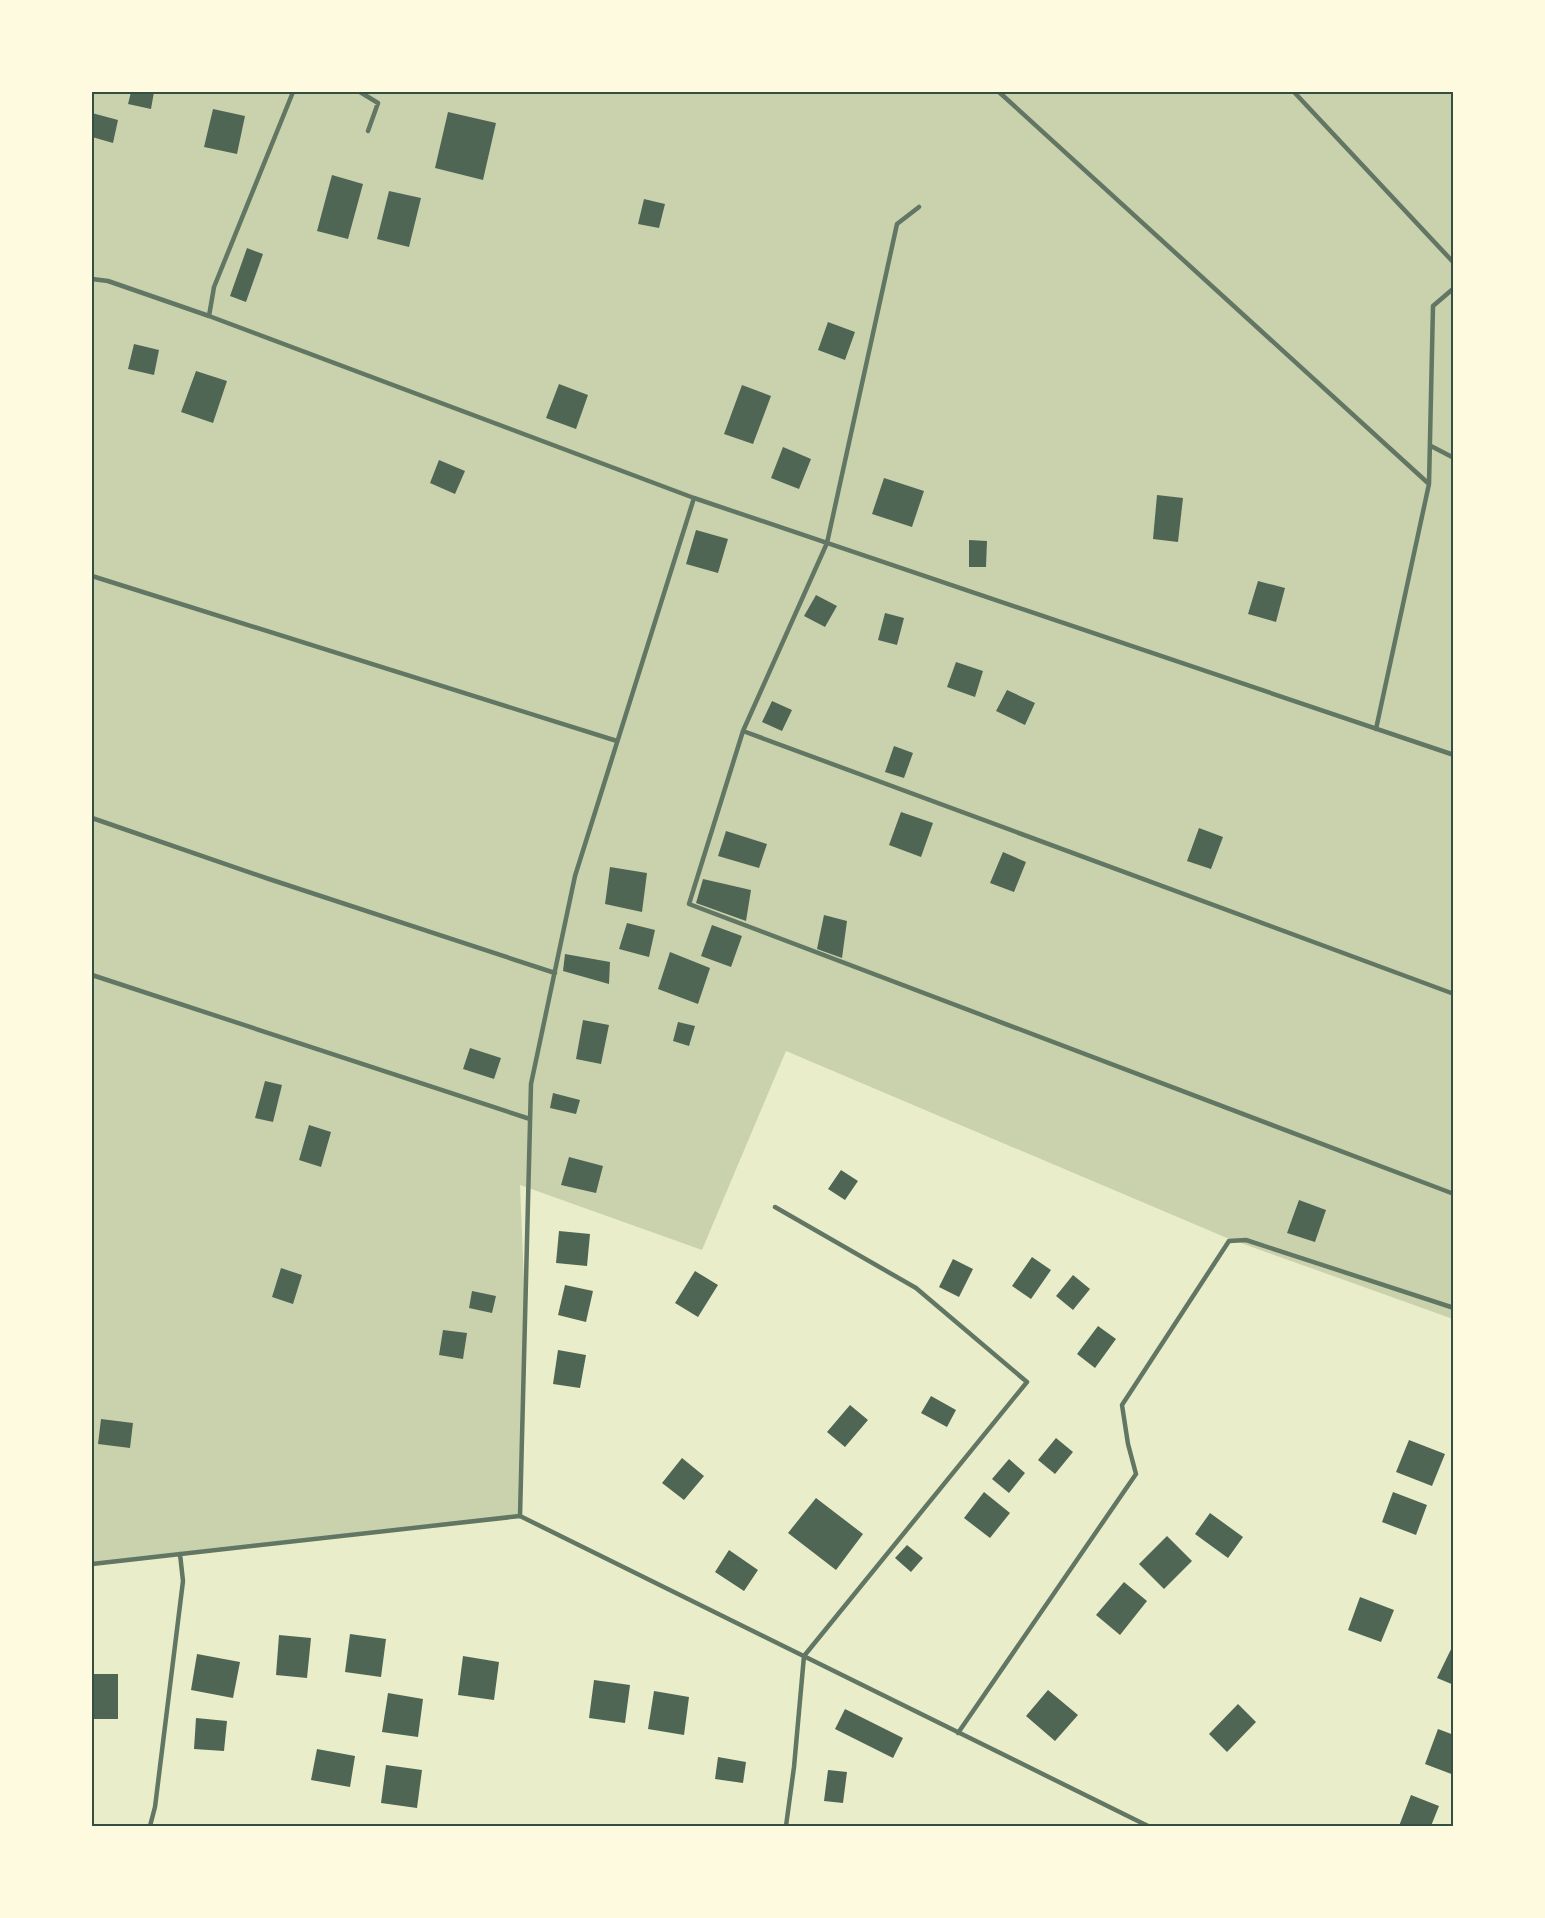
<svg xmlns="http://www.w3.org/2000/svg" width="1545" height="1918" viewBox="0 0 1545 1918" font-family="'Fira Sans Condensed',sans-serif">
	<rect width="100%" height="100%" fill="#e9edc9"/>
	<path fill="#cad2ad" d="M92,92H1453V1319L1227,1238L786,1051L702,1250L520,1185L526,1332L520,1516L92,1564Z"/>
	<path fill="#4f6655" d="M131,92H154L151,109L128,104Z
		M213,109L245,116L237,154L204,147Z
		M448,112L496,123L483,180L435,168Z
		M92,113L118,120L113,143L92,137Z
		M332,175L363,184L348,239L317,231Z
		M389,191L421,198L409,247L377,239Z
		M644,199L665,204L659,228L638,224Z
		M247,248L263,254L246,302L230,296Z
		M828,322L855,332L845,360L818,350Z
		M134,344L159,350L154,375L128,369Z
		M196,371L227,381L213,423L181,412Z
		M559,384L588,395L576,429L546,418Z
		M742,385L771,396L753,444L724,434Z
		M783,447L811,459L799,489L771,478Z
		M439,460L465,471L455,494L430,483Z
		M884,478L924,491L912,527L872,514Z
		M1157,495L1183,498L1178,542L1153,539Z
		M696,530L728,539L718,573L686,564Z
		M969,540L987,541L986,567H969Z
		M1258,581L1285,588L1276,622L1248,614Z
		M816,595L837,606L825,627L804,616Z
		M885,613L904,618L897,645L878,640Z
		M956,662L983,671L975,697L947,687Z
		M1007,690L1035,703L1025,725L996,711Z
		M772,701L792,710L782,731L762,722Z
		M894,746L913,753L904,778L885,772Z
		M901,812L933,823L921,857L889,845Z
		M1199,828L1223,837L1211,869L1187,861Z
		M726,831L767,844L759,868L718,856Z
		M1003,852L1026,862L1014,892L990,883Z
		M610,867L647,873L642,912L605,904Z
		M703,879L751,890L746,921L696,903Z
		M824,915L847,921L842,958L817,949Z
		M627,923L655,930L649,957L619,949Z
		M712,925L742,936L731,967L701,956Z
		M670,952L710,968L698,1004L658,989Z
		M565,954L610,962L609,984L563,971Z
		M583,1020L609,1025L601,1064L576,1059Z
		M678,1022L695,1026L689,1046L673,1041Z
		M470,1048L501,1058L494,1079L463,1069Z
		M265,1081L282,1085L273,1122L255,1118Z
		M553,1093L580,1100L576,1114L550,1108Z
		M309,1125L331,1132L321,1167L299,1160Z
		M569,1157L603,1166L596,1193L561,1185Z
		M841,1170L858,1181L845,1200L828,1189Z
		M1299,1200L1326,1210L1315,1242L1287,1233Z
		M559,1231L590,1234L587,1266L556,1263Z
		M1032,1257L1051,1270L1031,1299L1012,1286Z
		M953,1259L973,1269L959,1297L939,1287Z
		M281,1268L302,1275L293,1304L272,1297Z
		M695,1271L718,1285L698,1317L675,1303Z
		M1073,1275L1090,1289L1073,1310L1056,1296Z
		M565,1285L593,1291L586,1322L558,1315Z
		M472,1291L496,1296L492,1313L469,1308Z
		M1098,1326L1116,1339L1095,1368L1077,1354Z
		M443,1330L467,1333L463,1359L439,1355Z
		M558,1350L586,1355L580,1388L553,1384Z
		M931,1396L956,1410L947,1427L921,1413Z
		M850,1405L868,1420L845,1447L827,1432Z
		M101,1419L133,1423L130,1448L98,1444Z
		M1056,1438L1073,1452L1055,1474L1038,1460Z
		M1409,1440L1445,1454L1432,1486L1396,1472Z
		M682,1458L704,1476L684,1500L662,1483Z
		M1009,1459L1025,1473L1009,1493L992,1479Z
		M984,1492L1010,1513L990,1538L964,1518Z
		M1393,1492L1427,1505L1416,1535L1382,1522Z
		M816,1498L863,1534L836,1570L788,1533Z
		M1210,1513L1243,1537L1228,1558L1195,1534Z
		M1167,1536L1192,1561L1164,1589L1139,1564Z
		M907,1545L923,1558L911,1572L895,1558Z
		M729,1550L758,1570L744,1591L715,1572Z
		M1124,1582L1147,1601L1120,1635L1096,1615Z
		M1360,1597L1394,1610L1381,1642L1348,1630Z
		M350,1634L386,1639L381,1677L345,1672Z
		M279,1635L311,1638L307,1678L276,1675Z
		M1454,1643V1685L1437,1678Z
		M197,1654L240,1662L233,1698L191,1690Z
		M463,1656L499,1662L494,1700L458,1695Z
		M92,1674H118V1719H92Z
		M594,1680L630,1685L625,1723L589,1718Z
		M1048,1690L1078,1715L1055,1741L1026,1716Z
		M654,1691L689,1697L684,1735L648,1729Z
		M388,1693L423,1699L418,1737L382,1732Z
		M1238,1704L1256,1722L1227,1752L1209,1734Z
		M845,1709L903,1738L893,1758L835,1729Z
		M196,1718L227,1721L224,1751L194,1749Z
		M1438,1729L1454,1735V1775L1425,1764Z
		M317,1749L355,1756L350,1787L311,1780Z
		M718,1757L746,1762L743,1783L715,1779Z
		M386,1765L422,1770L417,1808L381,1803Z
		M828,1770L847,1772L843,1803L824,1801Z
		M1411,1795L1439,1806L1431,1826H1399Z"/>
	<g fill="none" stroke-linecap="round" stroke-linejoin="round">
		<path stroke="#617663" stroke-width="4.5" d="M360,92L378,103L368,131
			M999,92L1429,484L1376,729
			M1294,92L1454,263
			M919,207L897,224L827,543L743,731L1454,994
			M92,279L108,281L209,316L694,498L1454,755
			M209,316L214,287L293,92
			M1431,446L1454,458
			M1429,484L1433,306L1454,288
			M92,576L617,741
			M743,731L689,904L1454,1194
			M92,818L269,879L555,973
			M92,975L530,1119
			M775,1207L916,1288L1027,1382L804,1656L794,1767L786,1826
			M520,1516L1148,1826
			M92,1564L520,1516L531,1084L575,876L694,498
			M958,1733L1136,1474L1128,1444L1122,1405L1229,1241L1246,1240L1454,1308
			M150,1826L155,1807L183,1581L180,1554"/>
	</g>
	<rect width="1545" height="1918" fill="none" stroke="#fefae0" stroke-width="186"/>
	<rect x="93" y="93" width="1359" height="1732" fill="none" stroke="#344e41" stroke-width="2"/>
</svg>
